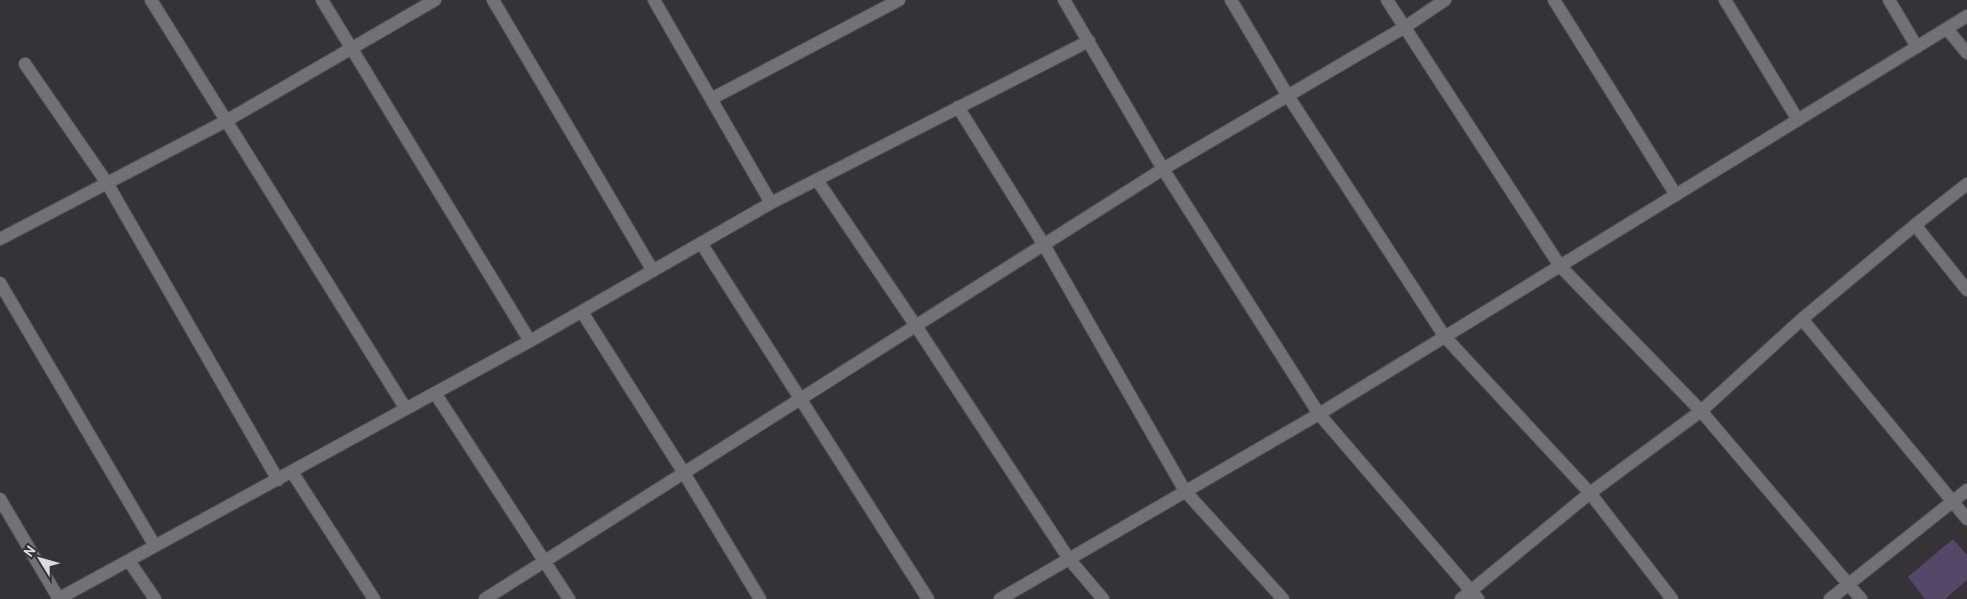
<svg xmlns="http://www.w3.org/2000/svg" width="1967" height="599" viewBox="0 0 1967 599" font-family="'PT Sans',sans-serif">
	<rect width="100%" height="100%" fill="#353338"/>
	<path fill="#564769" d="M1953,539L1967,555V580L1945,599H1925L1908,577Z"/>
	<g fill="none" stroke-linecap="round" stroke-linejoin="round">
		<defs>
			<path id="minor" d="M151,0L406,409
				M322,0L530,341
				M493,0L653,271
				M654,0L771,203
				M1231,0L1288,96L1445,337L1590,493L1672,599
				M1387,0L1560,266L1701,411L1861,599
				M1554,0L1676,195
				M1725,0L1798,120
				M1889,0L1917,47
				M1947,29L1967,53
				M25,64L107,183L278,480
				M711,99L899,0
				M958,107L1044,245L1185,491L1283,599
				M817,180L916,326L1069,559L1103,599
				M1915,225L1967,290
				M0,239L226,121L435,0
				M701,243L928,599
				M0,283L155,546
				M582,312L684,473L760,599
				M1802,319L1967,519
				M435,393L569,599
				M292,472L374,599
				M0,499L59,599
				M129,561L155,599
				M58,599L530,341L771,203L1089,41
				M485,599L1163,169L1405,27L1445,0
				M1461,599L1590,493L1701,411L1802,319L1915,225L1967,184
				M1830,599L1967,490"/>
			<path id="tertiary" d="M1064,0L1163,169L1319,414L1478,599"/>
			<path id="secondary" d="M1000,599L1319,414L1967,16"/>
		</defs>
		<use href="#minor" stroke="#535155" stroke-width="14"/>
		<use href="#tertiary" stroke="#535155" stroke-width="14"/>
		<use href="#secondary" stroke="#535155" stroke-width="14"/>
		<use href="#minor" stroke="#737076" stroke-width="12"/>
		<use href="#tertiary" stroke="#737076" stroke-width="12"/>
		<use href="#secondary" stroke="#737076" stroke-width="12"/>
	</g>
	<g transform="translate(40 559) rotate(307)" stroke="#353338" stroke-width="4" paint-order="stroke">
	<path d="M0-4L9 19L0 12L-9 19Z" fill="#dddbdf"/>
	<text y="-8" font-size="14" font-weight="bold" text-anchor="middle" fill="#dddbdf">N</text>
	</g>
</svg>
